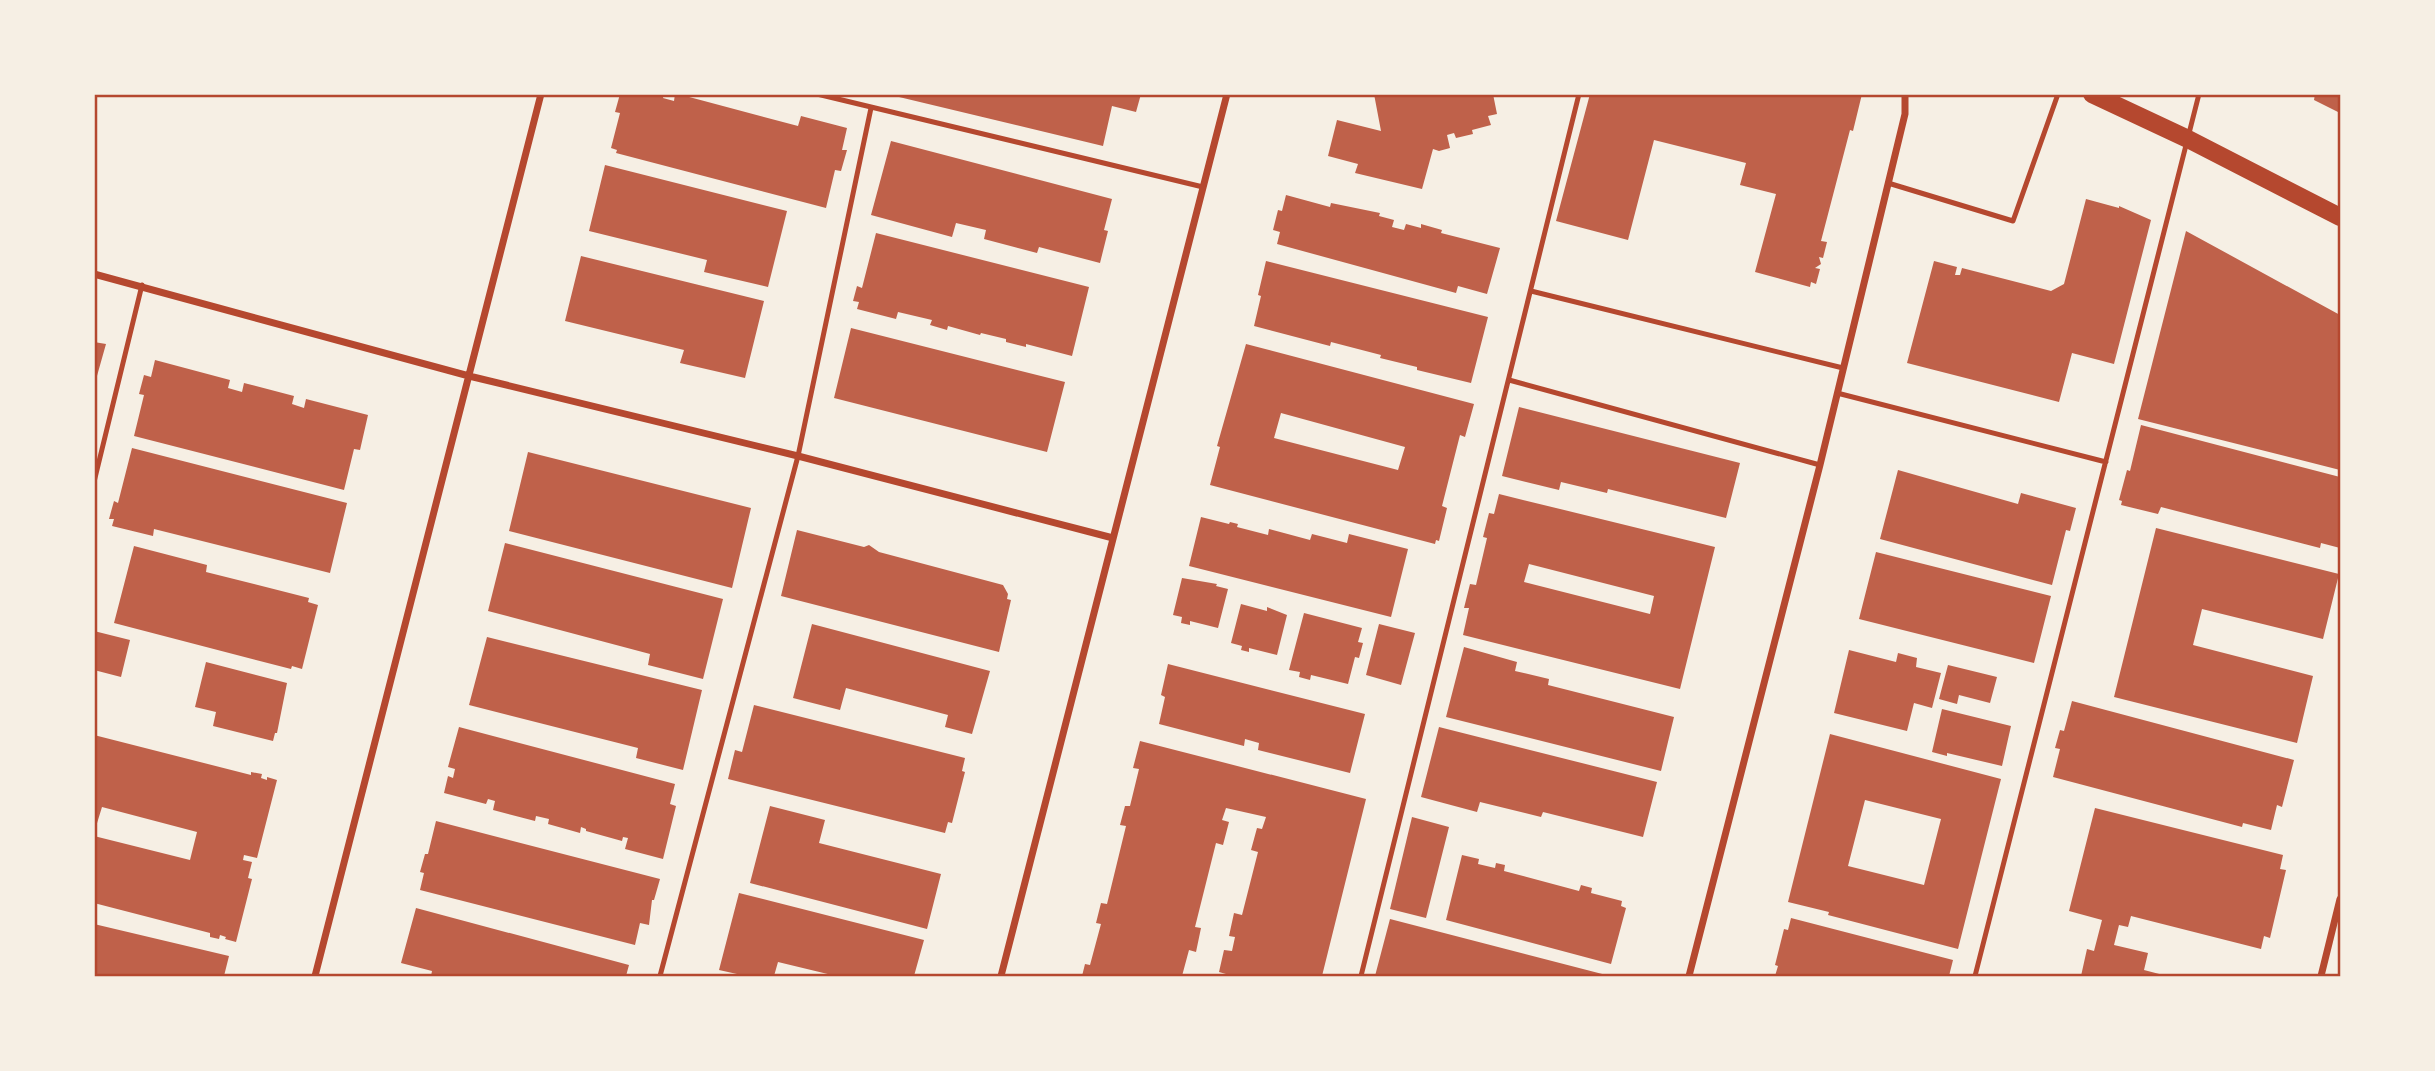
<svg xmlns="http://www.w3.org/2000/svg" width="2435" height="1071" viewBox="0 0 2435 1071" font-family="'DM Sans',sans-serif">
	<rect width="100%" height="100%" fill="#f6efe4"/>
	<path fill="#bf614a" fill-rule="evenodd" d="M620,94H664L663,98L674,101L675,94H678L798,126L801,116L847,128L842,150H847L841,171L835,170L826,208L616,153L617,150L611,148L620,113L615,112Z
		M900,94H1141L1136,112L1112,106L1103,146L899,97Z
		M1374,94H1493L1497,114L1488,116L1491,125L1472,130L1473,134L1456,138L1454,133L1447,135L1450,148L1439,151L1433,149L1422,189L1355,173L1358,164L1328,156L1337,120L1381,131Z
		M1590,94H1862L1853,131L1850,130L1821,241L1827,242L1823,258L1819,257L1821,264L1815,268L1820,269L1816,284L1811,282L1810,287L1755,272L1776,194L1740,185L1746,163L1654,140L1628,240L1556,221Z
		M2315,94H2340V113L2314,100Z
		M891,141L1112,199L1104,230L1108,231L1100,263L1039,247L1037,253L984,239L986,230L956,223L952,237L871,215Z
		M605,165L787,211L768,287L704,272L707,260L589,231Z
		M1286,195L1330,207L1331,203L1380,213L1379,216L1394,220L1392,227L1404,230L1406,224L1421,228V224L1442,230L1441,233L1500,248L1487,294L1458,286L1456,293L1277,244L1280,232L1273,230L1278,210L1282,211Z
		M2086,199L2119,208V206L2151,220L2114,364L2072,353L2059,402L1907,363L1934,261L1957,267L1955,275H1960L1962,268L2051,291L2064,284Z
		M2186,231L2340,315V470L2138,419Z
		M876,233L1089,287L1072,356L1026,344V347L1006,342V339L981,333L980,335L948,326L947,330L930,325L932,320L898,312L896,319L857,309L859,302L853,301L857,286L862,288Z
		M581,256L764,301L745,378L680,363L684,350L565,321Z
		M1266,261L1488,317L1471,383L1417,370V367L1380,358L1381,355L1331,342L1330,346L1254,326L1261,296L1258,295Z
		M851,328L1065,382L1047,452L834,398Z
		M94,342L106,344L95,383H94Z
		M1246,344L1474,404L1465,437L1460,435L1442,506L1447,508L1439,541L1436,540L1435,544L1210,485L1220,447L1217,446ZM1281,413L1405,447L1398,470L1274,438Z
		M155,360L230,380L228,388L242,392L244,383L294,396L292,404L304,408L306,399L368,415L360,450L354,449L344,490L134,436L144,395L139,394L144,375L151,377Z
		M1519,407L1740,463L1726,518L1608,489L1607,493L1561,482L1559,490L1502,476Z
		M2141,425L2340,477V548L2321,543L2320,548L2161,507L2158,514L2121,505L2122,501L2119,500L2127,470L2130,471Z
		M132,448L347,503L330,573L154,529L153,536L112,526L114,519H109L114,501L118,503Z
		M528,452L751,508L732,588L509,531Z
		M1898,470L2018,504L2021,493L2076,508L2070,531L2066,530L2052,585L1880,539Z
		M1499,494L1715,547L1680,689L1463,635L1469,608H1464L1470,584L1476,585L1487,538L1483,537L1489,513L1494,514ZM1529,564L1654,596L1650,614L1524,582Z
		M1201,517L1229,524L1230,522L1238,524L1237,527L1268,535L1269,529L1310,540L1312,534L1347,543L1349,534L1408,549L1391,617L1189,566Z
		M2156,528L2339,574L2323,639L2202,609L2193,645L2313,676L2297,743L2114,697Z
		M797,530L864,547L869,545L879,552L1003,585L1008,594L1007,599L1011,600L999,652L781,596Z
		M505,543L723,599L703,679L648,665L650,654L488,611Z
		M134,546L207,565L206,572L309,598L308,602L318,605L302,669L292,666L291,669L114,623Z
		M1876,552L2051,596L2034,663L1859,619Z
		M1182,578L1217,584L1216,586L1228,589L1218,628L1190,621V625L1181,623L1182,617L1173,615Z
		M1241,604L1267,611V607L1287,615L1277,655L1249,648V652L1241,650L1242,646L1231,643Z
		M1304,613L1362,628L1358,642L1363,643L1359,658L1355,657L1348,684L1311,675L1310,680L1299,677L1300,672L1289,670Z
		M812,624L990,671L972,734L945,727L948,715L846,688L840,710L793,698Z
		M1379,624L1415,633L1401,685L1366,675Z
		M94,631L130,640L121,677L94,670Z
		M487,637L702,690L683,770L636,758L638,748L469,705Z
		M1464,647L1517,662L1515,671L1549,679L1548,685L1674,717L1661,771L1446,717Z
		M1849,650L1896,662L1898,653L1917,658L1916,667L1941,673L1932,708L1914,703L1907,731L1834,713Z
		M206,662L287,683L277,733H275L273,741L213,726L216,712L195,707Z
		M1168,664L1365,714L1350,773L1258,750L1259,743L1245,739L1244,746L1159,724L1165,697L1161,695Z
		M1948,665L1997,677L1990,703L1959,695L1957,704L1939,699Z
		M2072,701L2294,760L2282,807L2277,805L2271,830L2243,823L2242,827L2053,777L2060,749L2055,748L2060,730L2064,731Z
		M754,705L965,758L962,771L965,772L952,823L948,822L945,833L728,779L735,750L742,752Z
		M1942,709L2011,726L2002,766L1947,753V756L1932,752Z
		M459,727L675,784L670,804L676,806L663,859L625,849L628,838L623,837L622,841L586,831V829L581,827L580,833L548,824L549,819L536,816L535,821L493,810L495,801L488,799L486,804L444,793L448,776L453,778L455,769L448,767Z
		M1439,727L1657,782L1643,837L1543,812L1541,817L1480,802L1477,812L1421,797Z
		M1830,734L2001,779L1958,949L1828,915L1829,912L1788,902ZM1865,800L1941,819L1924,885L1848,866Z
		M94,735L251,775V772L262,774L261,778L267,780V777L277,780L257,858L244,855L243,860L252,862L248,878L252,879L236,942L225,939L226,937L220,935L219,939L210,937V933L94,903V836L190,860L197,832L102,807L94,833Z
		M1140,741L1366,799L1322,976H1225L1226,974L1219,972L1224,950L1232,951L1235,937L1229,936L1234,913L1242,915L1258,852L1251,850L1257,828L1262,829L1266,817L1226,808L1222,820L1229,822L1223,845L1216,843L1195,927L1201,928L1196,952L1189,950L1182,976H1082L1085,964L1090,965L1101,924L1096,923L1101,903L1107,904L1126,826L1120,825L1125,806H1130L1139,769L1133,768Z
		M770,806L825,820L819,843L941,874L927,929L750,883Z
		M2095,808L2283,855L2280,869L2286,870L2270,938L2264,936L2261,949L2131,916L2128,927L2119,925L2114,945L2148,953L2144,970L2167,976H2081L2087,949L2094,951L2102,920L2069,911Z
		M1412,817L1449,827L1426,918L1390,909Z
		M436,821L660,879L654,900H652L649,925L640,923L635,945L420,890L424,873L420,872L425,854H428Z
		M1462,855L1479,859L1478,864L1495,868L1496,863L1505,865L1504,871L1579,891L1581,885L1592,888L1591,893L1622,901L1621,906L1626,908L1611,964L1446,920Z
		M739,893L924,940L914,976H836L778,962L774,976H746L719,970Z
		M416,908L629,965L626,976H431L432,971L401,963Z
		M1791,918L1953,960L1949,976H1775L1778,966L1775,965L1784,929L1788,930Z
		M1390,919L1610,976H1375Z
		M94,924L229,956L224,976H94Z"/>
	<g fill="none" stroke-linecap="round" stroke-linejoin="round">
		<path stroke="#b5482f" stroke-width="5" d="M817,94L1203,187
			M1888,183L2013,221L2058,94
			M1531,291L1843,368
			M1509,380L1820,465
			M1837,393L2106,462
			M94,482L142,285
			M660,976L798,456L871,108
			M1361,976L1579,94
			M1975,976L2199,94"/>
		<path stroke="#b5482f" stroke-width="7" d="M94,274L469,376L798,456L1113,538
			M315,976L541,94
			M1001,976L1227,94
			M1689,976L1820,465L1905,114V94
			M2321,976L2340,899"/>
		<path stroke="#b5482f" stroke-width="18" d="M2092,94L2188,139L2340,217"/>
	</g>
	<rect width="2435" height="1071" fill="none" stroke="#f6efe4" stroke-width="192"/>
	<rect x="96" y="96" width="2243" height="879" fill="none" stroke="#b5482f" stroke-width="2.5"/>
</svg>
